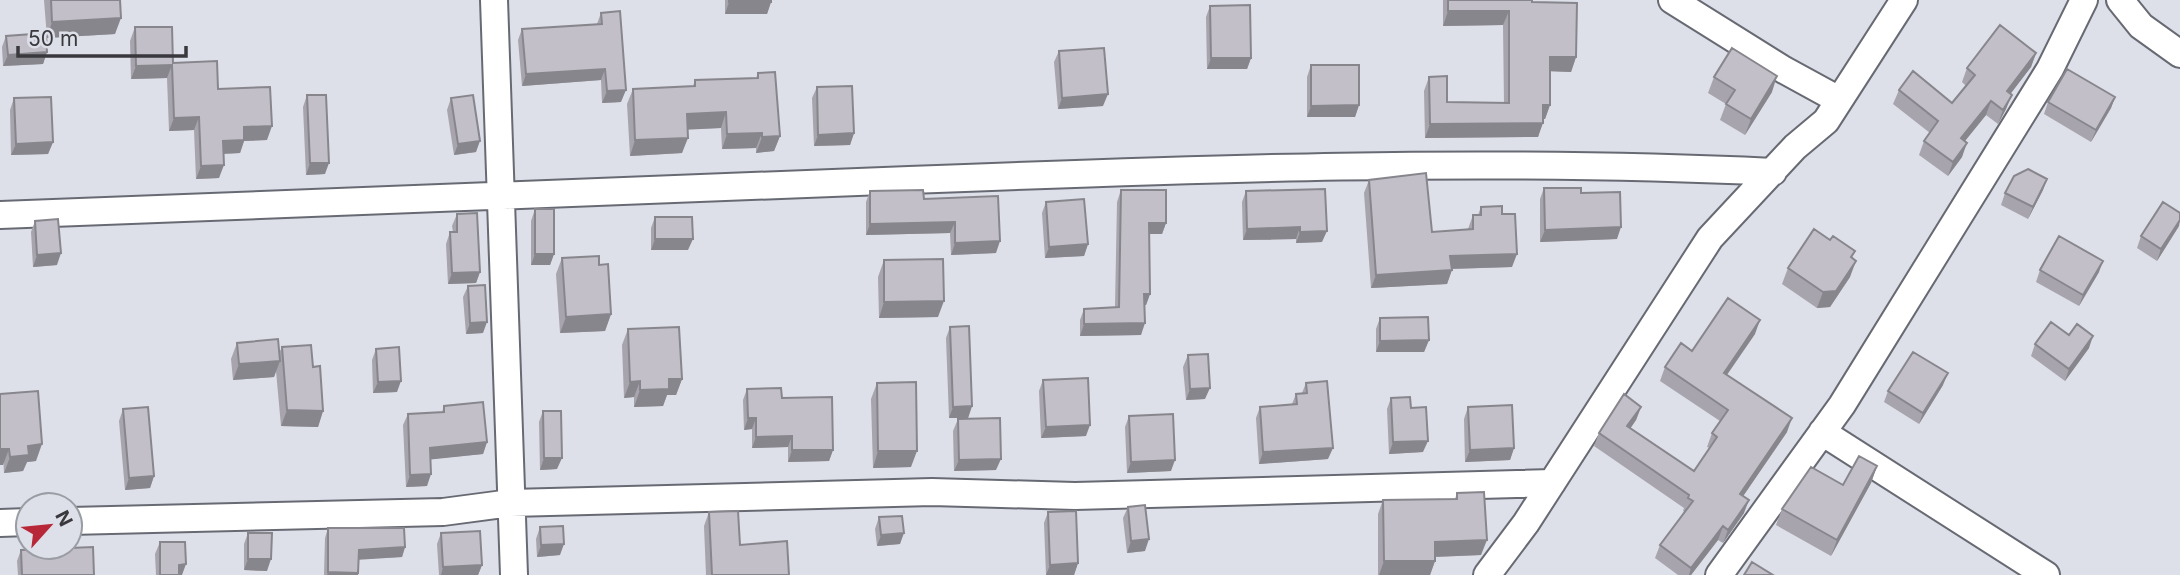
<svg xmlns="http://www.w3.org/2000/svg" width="2180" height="575" viewBox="0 0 2180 575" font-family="Inter,sans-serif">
	<rect width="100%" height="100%" fill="#dddfe9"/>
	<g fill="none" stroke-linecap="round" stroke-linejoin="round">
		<defs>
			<path id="minor" d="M494,0L514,575
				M1672,0L1784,70L1839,100
				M2120,0L2141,26L2180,54
				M0,215C303,203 606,191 909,180C1197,169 1485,158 1773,172
				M1822,432L2046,575
				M70,521L443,512L511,503L932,492L1075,496L1552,483
				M0,523L28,522
				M1487,575L1526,523L1710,238L1795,147L1826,121L1904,0
				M1719,575L1842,405L2050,69L2084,0"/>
		</defs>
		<use href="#minor" stroke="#686a73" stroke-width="30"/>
		<use href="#minor" stroke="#fff" stroke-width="26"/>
	</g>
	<path fill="#a7a4ad" d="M44,0H120L115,34L47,38Z
		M725,0H771V2L767,14H725Z
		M1443,0H1532V2L1576,57L1571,72L1550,71V105L1545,119H1543L1538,137L1425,138L1424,91L1429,77L1447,102L1504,103L1503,25L1443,26Z
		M1210,6L1251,58L1247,69H1207L1206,17Z
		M601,13L621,102L602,103L601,80L522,86L518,40L522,29L597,24Z
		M135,27L173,63L218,89L267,140L244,141L240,153L223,154L219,178L196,179L194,130L169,131L167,78L131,79L130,41Z
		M6,36L47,52L43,64L3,66L2,47Z
		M1059,51L1103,106L1058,109L1054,62Z
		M2036,53L2031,67L2010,94L2006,109L1998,124L1986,115L1965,141L1962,157L1948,176L1919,155L1924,141L1930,133L1893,104L1899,90L1952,103L1966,86L1962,82L1967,68Z
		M1311,65L1359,105L1355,117H1307V77Z
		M758,73L780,136L774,151L756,153V148L722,149L721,128L688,129L682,153L630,156L627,104L633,89L693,86L695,80L756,78Z
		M1714,77L1772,92L1745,135L1720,120L1726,104L1708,93Z
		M817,87L854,133L850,145L814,146L812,98Z
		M307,95L325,174L306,175L303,107Z
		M2115,97L2111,108L2091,142L2044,114L2048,102Z
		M14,98L53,142L48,154L11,155L10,110Z
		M451,98L476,152L454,155L447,110Z
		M1369,180L1432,232L1468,229L1473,215H1478L1481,207L1502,214L1512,267L1452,269L1447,284L1371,288L1364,193Z
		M1544,188L1581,193L1617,239L1540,242V199Z
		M1121,190L1166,223L1162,234H1150V294L1146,305H1144L1141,335L1080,336V320L1084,309L1115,307L1117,202Z
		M2043,190L2028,219L2001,205L2005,193Z
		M870,191L924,199L996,253L951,255L950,233L866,235V202Z
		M1246,191L1322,242L1296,243V239L1243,240L1242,202Z
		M1046,202L1088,244L1084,256L1045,258L1042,213Z
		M535,209L554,254L550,265H531V221Z
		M457,214L480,272L476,283L448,284L446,244L450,232H453L452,226Z
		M655,217L688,250H651V228Z
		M35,221L57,265L33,267L31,232Z
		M2179,226L2157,261L2137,248L2141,236Z
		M1830,240L1855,251L1852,258L1850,277L1830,307L1817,308L1782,284L1788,268Z
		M562,258L599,265L611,314L605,331L560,333L556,274Z
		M884,260L938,317L879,318L878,277Z
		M2040,270L2099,272L2079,306L2036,282Z
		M468,286L483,333L466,334L463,297Z
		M1380,318L1429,340L1424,352H1376V329Z
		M950,327L972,406L968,418H949L946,338Z
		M628,329L682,379L676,395H667L663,406L634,407V397L624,398L622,345Z
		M1755,334L1727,375L1787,432L1743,496L1744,513L1723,543L1718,540L1691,575H1678L1655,558L1660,545L1685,512L1683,511L1684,508L1594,446L1599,433L1641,407L1636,420L1630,429L1694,471L1710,448L1707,447L1712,433L1720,421L1660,381L1665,367L1692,351Z
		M2069,335L2089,348L2065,381L2031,356L2035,344Z
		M237,343L279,353L282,347L313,367L323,411L318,427L281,426L276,371L274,377L233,380L231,359Z
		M376,349L397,392L373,393L372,360Z
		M1188,355L1205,399L1186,400L1183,367Z
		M1043,380L1086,436L1041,438L1039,391Z
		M877,383L911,467L873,468L871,399Z
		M1306,383L1328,459L1259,464L1256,418L1260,407L1292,404L1296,394L1302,393Z
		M1943,385L1919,424L1884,402L1888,391Z
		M747,389L782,398L833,450L829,461L788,462V447L752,448V429L744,430L743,400Z
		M0,394L36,461L27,462L23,471L4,473Z
		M1391,398L1411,408L1423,452L1389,454L1387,409Z
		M444,406L487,442L483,454L430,459L427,486L406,487L403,425L408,414L442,412Z
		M1468,407L1514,448L1510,460L1465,462L1464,419Z
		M123,409L154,476L150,488L125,490L119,421Z
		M543,411L557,469L540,470L539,422Z
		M1129,416L1171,471L1127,473L1125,427Z
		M958,419L996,470L954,471L953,431Z
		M1877,466L1871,483L1831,556L1776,525L1782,509L1843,485Z
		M1457,493L1481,555L1435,557V561L1430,575H1378V514L1383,500L1455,499Z
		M1128,507L1145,551L1127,553L1123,518Z
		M709,512L740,545L789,575H706L704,526Z
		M1048,512L1078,563L1074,575H1046L1044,523Z
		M879,517L900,544L877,546L875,529Z
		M540,527L560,555L537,557L536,539Z
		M328,528L405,547L402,557L359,559L358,575H324L325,538Z
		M248,533L267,571L244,570V544Z
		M441,533L482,565L478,575H439L437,544Z
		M160,542L182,575H156L155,554Z
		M21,550L94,575H18L17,561Z"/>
	<path fill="#88868d" d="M729,2H771L767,14H725Z
		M1448,11H1509L1503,25L1443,26Z
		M121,18L115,34L47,38L52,22Z
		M47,52L43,64L3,66L8,55Z
		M2036,53L2031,67L2002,105L2007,91Z
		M1550,57H1576L1571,72L1544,71Z
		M1211,58H1251L1247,69H1207Z
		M172,65L167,78L131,79L136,66Z
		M605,69L601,80L522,86L526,74Z
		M1777,76L1772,92L1745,135L1751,119Z
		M626,90L621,102L602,103L607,91Z
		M1108,94L1103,106L1058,109L1062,98Z
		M2012,95L2006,109L1998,124L2003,110Z
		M2115,97L2111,108L2091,142L2096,130Z
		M1991,101L1986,115L1956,152L1961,138Z
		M1359,105L1355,117H1307L1311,106Z
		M1543,105H1550L1545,119H1538Z
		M726,112L721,128L681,130L687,114Z
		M199,117L194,130L169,131L174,118Z
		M1543,123L1538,137L1425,138L1430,124Z
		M272,126L267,140L244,141L240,153L218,154L223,141L244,127Z
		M762,133L756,148L722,149L727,134Z
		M854,133L850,145L814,146L818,135Z
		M780,136L774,151L756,153L762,137Z
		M688,138L682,153L630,156L635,140Z
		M480,141L476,152L454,155L458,144Z
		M53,142L48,154L11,155L16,144Z
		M1967,143L1962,157L1948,176L1953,162Z
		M310,163H329L325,174L306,175Z
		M224,165L219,178L196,179L201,166Z
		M2047,179L2043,190L2028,219L2033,207Z
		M2180,220L2179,226L2157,261L2161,249Z
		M955,222L950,233L866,235L870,224Z
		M1149,223H1166L1162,234H1145Z
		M1300,227L1296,239L1243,240L1247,229Z
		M1621,227L1617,239L1540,242L1545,230Z
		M1327,231L1322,242L1296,243L1300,232Z
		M655,239H693L688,250H651Z
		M1000,241L996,253L951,255L955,243Z
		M1088,244L1084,256L1045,258L1049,247Z
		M61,253L57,265L33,267L37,255Z
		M535,254H554L550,265H531Z
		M1517,254L1512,267L1445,269L1450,256Z
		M1856,261L1850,277L1830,307L1817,308L1823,292Z
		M2103,261L2099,272L2079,306L2083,295Z
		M1452,270L1447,284L1371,288L1376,275Z
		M480,272L476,283L448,284L452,273Z
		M1144,294H1150L1146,305H1140Z
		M944,301L938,317L879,318L884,302Z
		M611,314L605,331L560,333L566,317Z
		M1760,320L1755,334L1719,386L1724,373Z
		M487,322L483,333L466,334L470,323Z
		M1145,323L1141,335L1080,336L1084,324Z
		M2093,336L2089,348L2065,381L2069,369Z
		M1429,340L1424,352H1376L1380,341Z
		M280,361L274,377L233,380L239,364Z
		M1948,373L1943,385L1919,424L1923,413Z
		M669,379H682L676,395H667L663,406L634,407L640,390Z
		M401,381L397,392L373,393L378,382Z
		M640,381L634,397L624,398L630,382Z
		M1210,388L1205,399L1186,400L1190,389Z
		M972,406L968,418H949L953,407Z
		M1641,407L1636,420L1622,440L1627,426Z
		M287,410L323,411L318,427L281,426Z
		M748,418H756L752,429L744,430Z
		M1792,418L1787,432L1735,508L1740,494Z
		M1090,425L1086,436L1041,438L1046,427Z
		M792,436L788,447L752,448L756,437Z
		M1428,441L1423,452L1389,454L1393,442Z
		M487,442L483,454L426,460L430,448Z
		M42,444L36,461L27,462L23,471L4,473L10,457L28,446Z
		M1333,448L1328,459L1259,464L1263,452Z
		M1514,448L1510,460L1465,462L1470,450Z
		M0,449H9L3,465H0Z
		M792,450H833L829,461L788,462Z
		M878,451H917L911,467L873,468Z
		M544,458H562L557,469L540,470Z
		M1001,459L996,470L954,471L959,460Z
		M1175,460L1171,471L1127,473L1131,462Z
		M1877,466L1871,483L1831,556L1837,540Z
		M431,474L427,486L406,487L410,475Z
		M154,476L150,488L125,490L129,478Z
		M1749,500L1744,513L1723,543L1728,530Z
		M1723,526L1718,540L1691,575H1689L1691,568Z
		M904,533L900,544L877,546L881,535Z
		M1149,539L1145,551L1127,553L1131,541Z
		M1487,540L1481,555L1430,557L1435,542Z
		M564,544L560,555L537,557L541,545Z
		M405,547L402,557L355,560L359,550Z
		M248,559H271L267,571L244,570Z
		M1384,561H1435L1430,575H1379Z
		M1078,563L1074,575H1046L1050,565Z
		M186,564L182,575H175L179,565Z
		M482,565L478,575H441L443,567Z
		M328,572L358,573V575H327Z"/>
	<path fill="#c2bfc9" stroke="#88868d" stroke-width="2" d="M51,0H120L121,18L52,22Z
		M729,0H771V2H729Z
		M1448,0H1532V2L1577,3L1576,57H1550V105H1543V123L1430,124L1429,77L1447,76V102L1509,103V11H1448Z
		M1250,5L1251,58H1211L1210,6Z
		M620,11L626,90L607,91L605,69L526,74L522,29L602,24L601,13Z
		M2000,25L2036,53L2007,91L2012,95L2003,110L1991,101L1961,138L1967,143L1953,162L1924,141L1938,121L1899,90L1913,71L1952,103L1975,75L1967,68Z
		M135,27H172L173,63L217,61L218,89L270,87L272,126L244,127V140L223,141L224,165L201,166L199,117L174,118L172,65L136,66Z
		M46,33L47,52L8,55L6,36Z
		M1104,48L1108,94L1062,98L1059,51Z
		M1732,48L1777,76L1751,119L1726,104L1735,90L1714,77Z
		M1311,65H1359V105L1311,106Z
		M2067,69L2115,97L2096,130L2048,102Z
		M775,72L780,136L762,137V133L727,134L726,112L687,114L688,138L635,140L633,89L695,86V80L758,78V73Z
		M852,86L854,133L818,135L817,87Z
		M307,95H326L329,163H310Z
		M473,95L480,141L458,144L451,98Z
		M51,97L53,142L16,144L14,98Z
		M2028,169L2047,179L2033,207L2005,193L2014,176Z
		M1426,173L1432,232L1473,229V215H1481V207L1502,206V214H1515L1517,254L1450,256L1452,270L1376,275L1369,180Z
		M1544,188H1581V193L1620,192L1621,227L1545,230Z
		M1325,189L1327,231L1300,232V227L1247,229L1246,191Z
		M923,190L924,199L998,196L1000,241L955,243V222L870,224V191Z
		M1121,190H1166V223H1149L1150,294H1144L1145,323L1084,324V309L1119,307Z
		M1084,199L1088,244L1049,247L1046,202Z
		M2163,202L2180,213V220L2161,249L2141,236Z
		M535,209H554V254H535Z
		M477,213L480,272L452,273L450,232H457V214Z
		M655,217H692L693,239H655Z
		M58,219L61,253L37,255L35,221Z
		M1814,229L1830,240L1833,236L1855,251L1851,257L1856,261L1836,291L1823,292L1788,268Z
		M2059,236L2103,261L2083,295L2040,270Z
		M599,256V265L608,264L611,314L566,317L562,258Z
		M943,259L944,301L884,302V260Z
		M485,285L487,322L470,323L468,286Z
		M1728,298L1760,320L1724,373L1792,418L1740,494L1749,500L1728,530L1723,526L1691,568L1660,545L1693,501L1688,498L1689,495L1599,433L1624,394L1641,407L1627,426L1694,471L1717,437L1712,433L1728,410L1665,367L1681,343L1692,351Z
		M1428,317L1429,340L1380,341V318Z
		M2051,322L2069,335L2077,324L2093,336L2069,369L2035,344Z
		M969,326L972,406L953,407L950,327Z
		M679,327L682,379H669V389L640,390V381L630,382L628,329Z
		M278,339L280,361L239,364L237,343Z
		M311,345L313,367L320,366L323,411L287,410L282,347Z
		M399,347L401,381L378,382L376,349Z
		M1913,352L1948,373L1923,413L1888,391Z
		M1208,354L1210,388L1190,389L1188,355Z
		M1088,378L1090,425L1046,427L1043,380Z
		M1327,381L1333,448L1263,452L1260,407L1297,404L1296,394L1307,393L1306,383Z
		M916,382L917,451H878L877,383Z
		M781,388L782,398L832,397L833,450H792V436L756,437V418H748L747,389Z
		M38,391L42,444L28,446L29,455L10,457L9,449H0V394Z
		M1410,397L1411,408L1426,407L1428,441L1393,442L1391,398Z
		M483,402L487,442L430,448L431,474L410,475L408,414L444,412V406Z
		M1512,405L1514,448L1470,450L1468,407Z
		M148,407L154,476L129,478L123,409Z
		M543,411H561L562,458H544Z
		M1173,414L1175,460L1131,462L1129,416Z
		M1000,418L1001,459L959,460L958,419Z
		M1859,456L1877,466L1837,540L1782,509L1811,467L1843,485Z
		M1484,492L1487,540L1435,542V561H1384L1383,500L1457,499V493Z
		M1145,505L1149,539L1131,541L1128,507Z
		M738,511L740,545L787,541L789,575H712L709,512Z
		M1076,511L1078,563L1050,565L1048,512Z
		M902,516L904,533L881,535L879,517Z
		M563,526L564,544L541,545L540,527Z
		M328,528H404L405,547L359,550L358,573L328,572Z
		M480,531L482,565L443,567L441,533Z
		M248,533H272L271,559H248Z
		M160,542H185L186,564L179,565V575H160Z
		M93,547L94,575H22L21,550Z
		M1752,562L1773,575H1744Z"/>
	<g transform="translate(49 526) rotate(63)"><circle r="33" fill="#dddfe9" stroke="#9b9da4" stroke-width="2"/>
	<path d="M0-5L12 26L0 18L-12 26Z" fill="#b82738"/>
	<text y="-10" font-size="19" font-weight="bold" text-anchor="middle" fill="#39393d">N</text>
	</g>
	<path d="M18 46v10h168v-10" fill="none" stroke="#39393d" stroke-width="3.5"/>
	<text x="28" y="46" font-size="21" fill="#39393d" stroke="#dddfe9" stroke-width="5" paint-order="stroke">50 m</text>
</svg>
